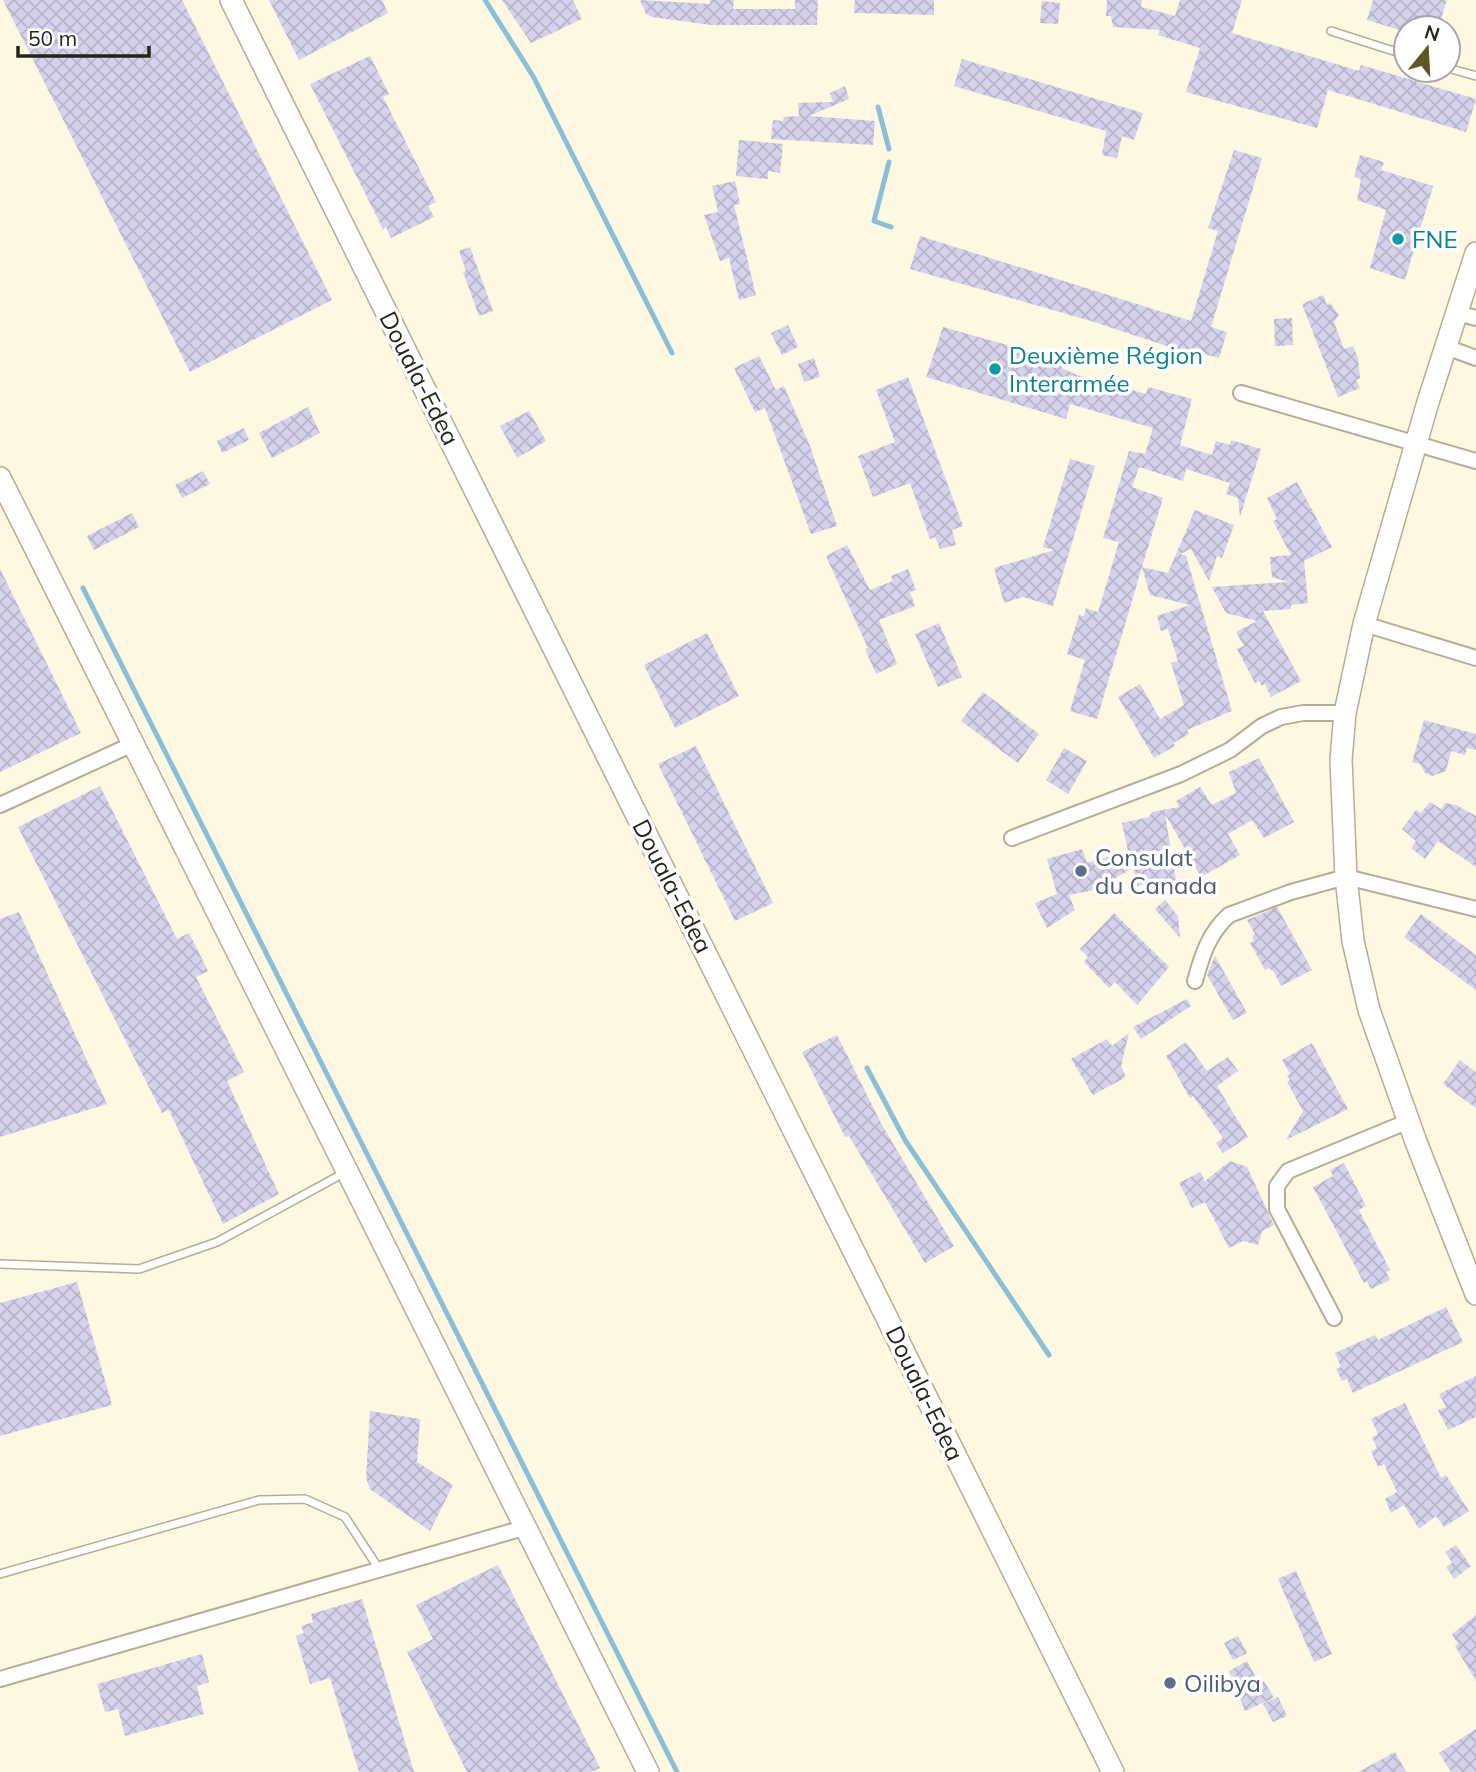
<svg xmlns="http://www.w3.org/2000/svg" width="1476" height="1772" viewBox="0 0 1476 1772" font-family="Mulish,sans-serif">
	<defs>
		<pattern id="building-cross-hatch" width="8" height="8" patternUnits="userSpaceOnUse" patternTransform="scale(1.75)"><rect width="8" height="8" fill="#d5d2ec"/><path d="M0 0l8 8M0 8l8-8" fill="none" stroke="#b7b4ca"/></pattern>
	</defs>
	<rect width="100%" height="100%" fill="#fef7e2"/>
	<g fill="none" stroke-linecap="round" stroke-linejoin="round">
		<path stroke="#8bbfd8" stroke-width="5" d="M485,0L533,76L672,353
			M878,107L889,149
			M889,162L874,221L891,227
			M83,588L677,1772
			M867,1068L905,1140L1049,1355"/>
	</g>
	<path fill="url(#building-cross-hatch)" d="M3,0H182L332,300L190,372Z
		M269,0H382L388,13L299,60Z
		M502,0H573L582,19L531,43Z
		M640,0L710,4V0H734L733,9H795V0H818L817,25H711L652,17L646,14Z
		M855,0H934V15L854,13Z
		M1107,0H1142L1141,7L1175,16L1180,0H1242L1232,33L1359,71L1361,65L1476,99L1466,132L1328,90L1317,128L1186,92L1200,48L1158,35L1160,30L1113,27L1111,16H1106Z
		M1373,0H1447L1438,28H1406V32L1367,20Z
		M1042,1L1060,3L1058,24L1040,23Z
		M370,56L389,94L383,97L436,202L428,206L434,217L391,238L386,227L383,229L310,84Z
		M962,59L1143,113L1134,140L1122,136L1117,158L1102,155L1106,131L954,86Z
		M845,86L849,99L809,116L875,121L873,145L771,139L773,120L783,121L784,117L799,116L798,103L833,102L830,93Z
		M739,140L783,144L780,173L768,171V179L736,176Z
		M1234,150L1262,158L1211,327L1227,332L1219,358L1201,353L1200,357L1091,321L910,269L920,236L1191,321L1218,231L1208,228Z
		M1360,155L1384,162L1381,170L1433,186L1405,280L1370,268L1386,210L1357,200L1361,179L1354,177Z
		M735,181L740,204L734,205L756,295L739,300L729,258L720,261L704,215L718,212L712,186Z
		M470,247L493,311L479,316L463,272L466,271L459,251Z
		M1323,295L1327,305L1330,303L1339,315L1334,322L1344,349L1353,346L1358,358L1360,378L1356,380L1360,388L1338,397L1302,304Z
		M1292,318L1293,345L1275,346L1274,319Z
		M788,325L798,347L782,355L771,333Z
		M943,327L1064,361L1062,368L1077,375L1146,394L1148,387L1192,399L1180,445L1212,455L1216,441L1230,445L1231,440L1261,449L1240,517L1238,498L1226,494L1230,483L1186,469L1183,481L1139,467L1132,487L1163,498L1142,567L1168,573L1195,510L1234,525L1222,558L1217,556L1209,581L1191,549L1180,554L1186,556L1232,711L1187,730L1189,734L1173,743L1175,746L1154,758L1118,697L1140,684L1160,719L1184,705L1171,663L1178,661L1168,629L1161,631L1157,616L1190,605L1150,595L1142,567L1097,719L1070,711L1085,660L1067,654L1079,615L1084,616L1086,608L1098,612L1119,542L1103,538L1129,451L1145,454L1153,428L1070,404L1066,419L926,377Z
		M759,356L776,390L784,386L810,446L837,526L811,534L765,408L755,412L734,368Z
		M814,358L820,377L804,382L798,364Z
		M908,377L963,526L952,530L956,545L940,549L935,537L930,539L910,483L873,497L858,456L895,442L876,390Z
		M308,407L320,433L272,458L259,433Z
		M529,411L546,441L517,458L500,426Z
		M244,428L249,440L222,453L217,441Z
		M1070,459L1095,466L1053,606L1023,597L1004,603L994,568L1054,550L1043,547Z
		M203,471L210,484L182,498L175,485Z
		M1297,482L1332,547L1304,561L1308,603L1291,605V609L1263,611L1301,681L1271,697L1265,684L1262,686L1259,681L1255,683L1237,649L1244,646L1236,632L1257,621L1226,613L1212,587L1288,582L1272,577L1270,557L1291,555L1273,521L1277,519L1267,498Z
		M132,513L139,527L94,550L87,536Z
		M847,545L870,590L893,581L891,576L908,569L916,590L910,592L915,606L879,620L897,664L876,674L865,649L868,648L826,556Z
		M0,569L81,733L0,772Z
		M939,623L962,677L938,687L915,634Z
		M707,633L739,696L675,728L644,665Z
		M983,692L1039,734L1018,763L961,721Z
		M1424,720L1476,734V750L1467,748L1465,755L1451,751L1446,771L1432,776L1425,773L1420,764L1412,762Z
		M696,746L773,903L735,921L658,764Z
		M1064,748L1087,761L1068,794L1046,780Z
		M1259,758L1294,822L1264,838L1252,820L1228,834L1240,855L1201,877L1165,814L1177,886L1145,892L1144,884L1137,886L1133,868L1094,890L1069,895L1075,910L1047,928L1035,903L1057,894L1047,859L1082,849L1087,863L1128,851L1122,823L1149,817L1152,812L1179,807L1176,801L1200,787L1212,805L1236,793L1229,772Z
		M100,786L177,939L189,933L208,971L196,977L244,1072L227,1081L279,1194L223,1224L169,1110L162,1113L18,827Z
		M1430,802L1441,809L1445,803L1456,805L1476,816V867L1438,841L1425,859L1411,848L1416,841L1402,829L1416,810L1421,813Z
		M1165,900L1178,916L1180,938L1155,909Z
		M1277,907L1312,970L1281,986L1274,972L1269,968L1265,970L1250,943L1254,941L1252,936L1255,934L1247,920Z
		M19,912L107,1104L0,1137V919Z
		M1114,913L1169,967L1137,1005L1115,982L1109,988L1084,962L1088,957L1080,949Z
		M1421,914L1476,955V990L1404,937Z
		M1215,956L1247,1013L1233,1020L1207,975Z
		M1187,999L1191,1006L1141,1039L1133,1027Z
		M1129,1033L1121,1066L1126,1077L1093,1095L1071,1059L1107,1039L1112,1046Z
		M837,1035L882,1125L954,1246L925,1263L849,1136L845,1137L802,1052Z
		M1186,1042L1207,1071L1228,1057L1238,1071L1217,1086L1248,1137L1223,1153L1216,1143L1223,1138L1193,1096L1190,1098L1166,1056Z
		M1312,1043L1348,1109L1286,1140L1303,1111L1287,1082L1290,1080L1287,1075L1290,1074L1282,1060Z
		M1460,1060L1476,1072V1108L1443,1084Z
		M1230,1161L1247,1167L1274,1225L1262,1231L1258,1245L1243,1241L1229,1248L1205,1202L1192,1208L1179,1183L1200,1172L1205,1181Z
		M1344,1163L1366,1206L1359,1210L1390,1270L1386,1272L1390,1280L1371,1289L1367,1281L1364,1283L1313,1187L1333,1176L1330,1170Z
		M77,1282L112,1405L0,1436V1303Z
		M1446,1307L1463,1342L1353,1393L1347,1379L1342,1381L1336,1369L1341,1367L1335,1353L1375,1335L1378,1340Z
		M1476,1376V1417L1448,1430L1438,1410L1446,1407L1439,1394Z
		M1405,1403L1441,1478L1446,1475L1469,1511L1444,1527L1436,1516L1419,1529L1404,1505L1391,1513L1385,1499L1397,1492L1384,1464L1378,1467L1371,1451L1377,1448L1372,1437L1378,1434L1371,1419Z
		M370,1411L420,1419L417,1462L453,1485L430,1531L370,1489L366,1478Z
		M1456,1545L1471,1566L1454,1579L1446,1567L1452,1563L1445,1552Z
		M498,1565L600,1768L592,1772H467L407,1652L433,1639L416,1605Z
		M1296,1571L1332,1654L1314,1662L1278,1579Z
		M362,1599L377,1649L414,1772H359L330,1678L310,1684L296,1636L304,1633L301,1626L313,1622L311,1614Z
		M1476,1615V1681L1455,1646L1458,1644L1452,1634Z
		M1238,1636L1247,1653L1233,1660L1224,1643Z
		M202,1654L209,1682L197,1686L204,1714L125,1736L118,1709L105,1712L97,1684Z
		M1247,1661L1259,1683L1264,1681L1274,1698L1245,1711L1229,1671Z
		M1278,1697L1287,1716L1273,1722L1263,1704Z
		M1476,1729V1772H1451L1439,1753Z
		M1395,1752L1406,1772H1358Z"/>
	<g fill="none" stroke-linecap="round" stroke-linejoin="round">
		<defs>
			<path id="service" d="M1331,31L1406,55
				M1448,68L1476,76
				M0,1264L139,1269L217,1242L344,1173
				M0,1574L259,1500L305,1499L345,1517L379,1569"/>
			<path id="minor" d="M1457,313L1476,318
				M1446,347L1476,358
				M1241,393L1476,461
				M1364,624L1476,658
				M0,805L133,744
				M1012,838L1181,774L1230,750L1262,726L1281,717L1303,713H1345
				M1195,981C1202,955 1209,933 1229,915L1291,892L1346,877L1476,909
				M1334,1318L1277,1209V1186L1288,1171L1409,1121
				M0,1679L527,1527"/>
			<path id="secondary" d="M231,0L1113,1772
				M1476,253L1428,402L1364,624L1345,713L1341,760L1346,877L1353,941L1369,1010L1416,1142L1476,1294
				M0,478L648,1772"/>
		</defs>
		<use href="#service" stroke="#b5ad95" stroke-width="10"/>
		<use href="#minor" stroke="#b5ad95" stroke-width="18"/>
		<use href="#secondary" stroke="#b5ad95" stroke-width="24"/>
		<use href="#service" stroke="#fff" stroke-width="7"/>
		<use href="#minor" stroke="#fff" stroke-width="14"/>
		<use href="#secondary" stroke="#fff" stroke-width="21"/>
	</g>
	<g fill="#0f9aa8" stroke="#fff" stroke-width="2.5">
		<circle cx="1398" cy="239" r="7"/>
		<circle cx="995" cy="369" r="7"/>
	</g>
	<g fill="#5c6f8a" stroke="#fff" stroke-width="2.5">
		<circle cx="1081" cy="871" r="7"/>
		<circle cx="1170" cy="1683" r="7"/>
	</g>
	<g text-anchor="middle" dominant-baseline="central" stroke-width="7" stroke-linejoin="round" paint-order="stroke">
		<g font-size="24" fill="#0d838f" stroke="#fff" text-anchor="start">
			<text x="1412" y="239">FNE</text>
			<text x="1009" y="355">Deuxième Région<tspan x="1009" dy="28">Interarmée</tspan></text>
		</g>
		<g font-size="24" fill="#262319" stroke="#fff">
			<text transform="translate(420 378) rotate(63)">Douala-Edea</text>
			<text transform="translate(673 886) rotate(63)">Douala-Edea</text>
			<text transform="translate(925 1393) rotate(64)">Douala-Edea</text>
		</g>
		<g font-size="24" fill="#4e5e75" stroke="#fff" text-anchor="start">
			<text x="1095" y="857">Consulat<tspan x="1095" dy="28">du Canada</tspan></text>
			<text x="1184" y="1683">Oilibya</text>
		</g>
	</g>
	<g transform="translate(1427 49) rotate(18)"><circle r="33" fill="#ffffff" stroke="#a8a7a3" stroke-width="2"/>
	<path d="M0-5L12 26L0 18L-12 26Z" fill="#5a5926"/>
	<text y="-10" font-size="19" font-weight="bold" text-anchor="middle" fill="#262319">N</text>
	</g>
	<path d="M18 46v10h131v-10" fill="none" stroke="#262319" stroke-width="3.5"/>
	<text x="28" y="46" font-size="21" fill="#262319" stroke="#ffffff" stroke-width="5" paint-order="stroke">50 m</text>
</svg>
